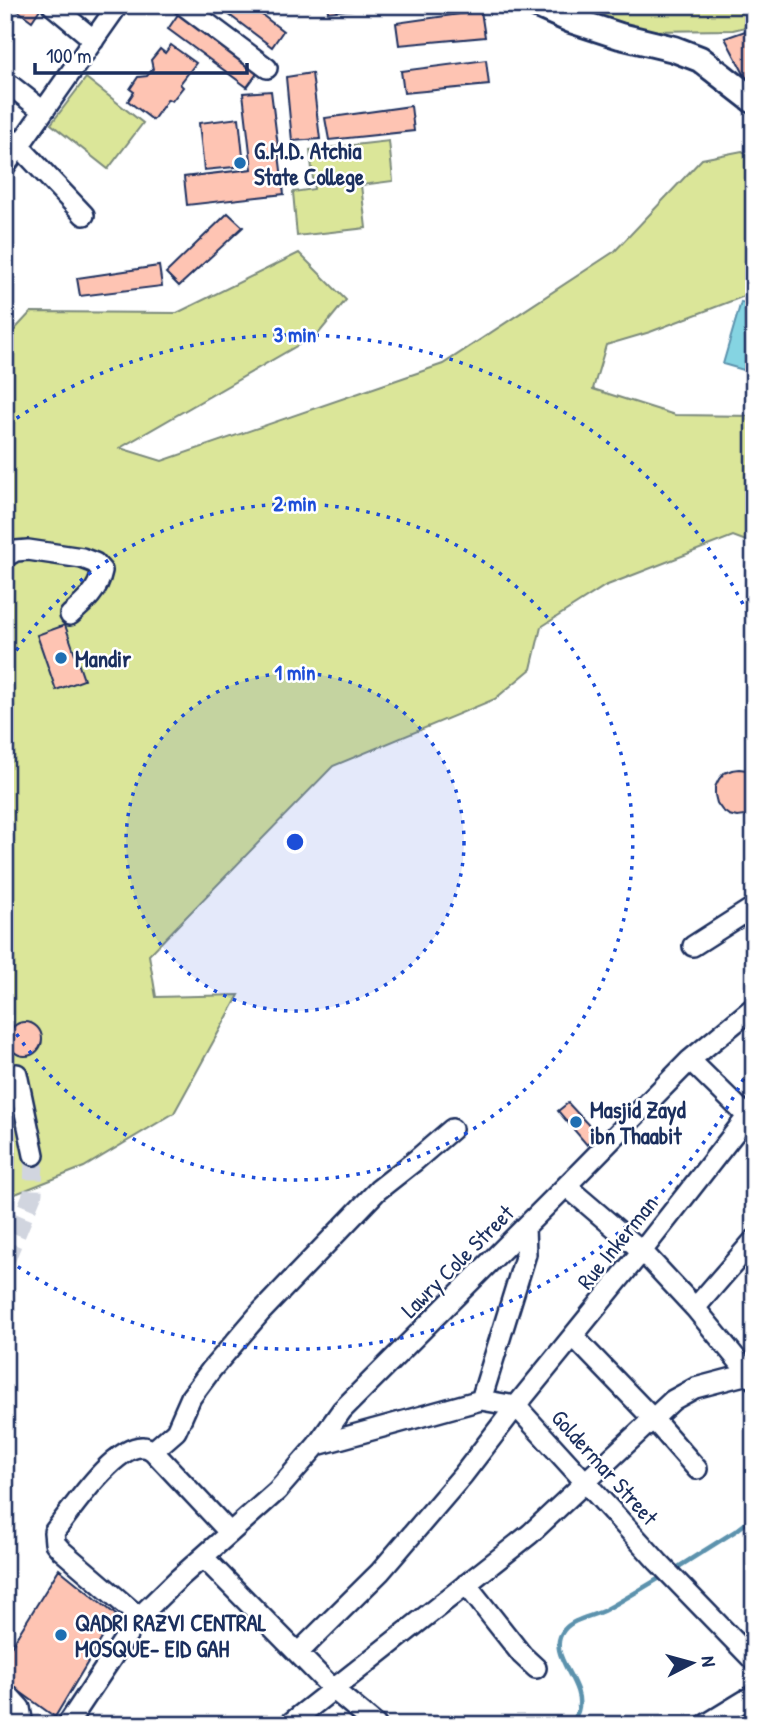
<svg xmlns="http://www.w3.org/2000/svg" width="759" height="1730" viewBox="0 0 759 1730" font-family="'Patrick Hand',sans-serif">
	<rect width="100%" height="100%" fill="#fff"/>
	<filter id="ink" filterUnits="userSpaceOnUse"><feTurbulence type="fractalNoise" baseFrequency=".0143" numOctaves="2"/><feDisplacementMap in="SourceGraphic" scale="14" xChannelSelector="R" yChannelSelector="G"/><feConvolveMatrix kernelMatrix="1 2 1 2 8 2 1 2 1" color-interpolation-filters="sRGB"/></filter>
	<g filter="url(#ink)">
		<path fill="#dbe699" stroke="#7b8a7c" stroke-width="2" d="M565,5H754V25L733,30L645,31L625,30Z
			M86,78L143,123L108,169L51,124Z
			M389,141L393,181L361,185L366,228L297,236L293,192L314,189L310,150Z
			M742,151L754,157V297L747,295L650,332L606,345L593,389L675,415L754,416V544L733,536L605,586L541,627L531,669L495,699L333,766L149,955L156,997L239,995L174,1113L84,1167L5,1198V340L31,312L177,313L299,253L346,300L319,333L120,448L162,461L443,364L615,251L702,159Z"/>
		<path fill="#85d4e2" stroke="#5b92ad" stroke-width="2" d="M741,302L754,306V373L723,364Z"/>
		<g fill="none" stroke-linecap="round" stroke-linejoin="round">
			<path stroke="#5b92ad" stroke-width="4.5" d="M672,1571L737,1530L754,1517
				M569,1725C574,1721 576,1717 578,1711C587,1682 544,1655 564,1630C573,1619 590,1617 603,1611C624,1600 644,1587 665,1575"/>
		</g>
		<path fill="#fec4b3" stroke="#1b2f5e" stroke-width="2" d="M20,5H41L42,6L32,21L17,10Z
			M216,5H249L283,31L272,47Z
			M327,5H390L328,12Z
			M181,10L261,68L247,87L168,29Z
			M481,11L485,37L399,45L396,23Z
			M754,28V91H753L725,38Z
			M171,45L196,63L180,84L183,87L172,101L168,99L153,120L128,101L134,92L130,89L138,77L147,76L153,69L151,60L160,49L165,53Z
			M486,60L489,85L404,93L401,71Z
			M312,73L320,139L292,141L286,77Z
			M271,91L284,194L187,205L184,177L252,169L243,93Z
			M411,106L414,131L329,140L325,118Z
			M239,118L244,166L204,170L199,123Z
			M228,213L243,227L179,286L166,273Z
			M159,266L162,286L80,296L77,278Z
			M65,625L84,680L56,690L37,635Z
			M739,769L747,770L754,774V811L745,816L737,817L729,815L722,810L717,803L715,795V787L719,779L724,773L732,770Z
			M8 1039a17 17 0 1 1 34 0a17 17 0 1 1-34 0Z
			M568,1103L596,1133L587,1145L558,1111Z
			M59,1569L116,1615L55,1717L5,1681V1656Z"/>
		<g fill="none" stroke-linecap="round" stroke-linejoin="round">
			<path stroke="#d1d5df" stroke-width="19" stroke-dasharray="19 10" stroke-linecap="butt" d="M5,1261L33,1193L34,1155"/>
			<defs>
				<path id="minor" d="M52,5L94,40
					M183,5L267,68
					M5,81L43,111
					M5,135L19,146L84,215
					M5,166L118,5
					M5,557L16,551L28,550L82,558L95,563L102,571C98,591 85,602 70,615
					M693,946L754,907
					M690,1060L747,1116
					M17,1074L34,1155
					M566,1186L642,1251L695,1308L754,1380
					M695,1308L754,1240
					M573,1336L653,1419L697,1469
					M481,1400L526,1254L525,1227
					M516,1406L658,1562L754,1661
					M317,1445L481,1400L516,1406
					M153,1451L176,1431L191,1397L211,1370L260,1313L378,1190L416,1160L452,1129
					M203,1557L333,1689L376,1725
					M466,1584L522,1655L536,1668
					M139,1617L61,1550L55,1543L54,1532C71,1511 114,1445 143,1447C146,1447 150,1449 153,1451L230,1533
					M298,1653L380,1572L463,1475L516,1406L642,1251L754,1108
					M9,1696L20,1708L23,1725
					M67,1725L139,1617L177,1580L277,1491L317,1445L342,1410L566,1186L690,1060L754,1007
					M288,1725L530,1534L673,1400L695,1388L748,1374L754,1369
					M705,1725L754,1695"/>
				<path id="major" d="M537,5L571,20L620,36L674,49L700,59L754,101"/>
			</defs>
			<use href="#minor" stroke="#1b2f5e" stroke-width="24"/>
			<use href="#major" stroke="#1b2f5e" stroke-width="30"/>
			<use href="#minor" stroke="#fff" stroke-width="19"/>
			<use href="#major" stroke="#fff" stroke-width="24"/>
		</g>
	</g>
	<circle cx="295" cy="842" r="169" fill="#1d4ed8" fill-opacity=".12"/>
	<g fill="none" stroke="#1d4ed8" stroke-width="3.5" stroke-dasharray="3.5 7">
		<circle cx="295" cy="842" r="169"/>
		<path d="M5 668A338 338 0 1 1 5 1016"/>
		<path d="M753 1060A507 507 0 0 1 8 1260M8 424A507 507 0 0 1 753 624"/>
	</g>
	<g fill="#1f6fb2" stroke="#fff" stroke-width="2.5">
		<circle cx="240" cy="163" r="7"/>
		<circle cx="61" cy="658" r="7"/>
		<circle cx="576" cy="1122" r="7"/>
		<circle cx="61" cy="1635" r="7"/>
	</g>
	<g text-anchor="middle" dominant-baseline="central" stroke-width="5" stroke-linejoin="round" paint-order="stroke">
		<g font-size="23" font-weight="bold" fill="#1b2f5e" stroke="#fff" text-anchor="start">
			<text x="254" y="150">G.M.D. Atchia<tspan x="254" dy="26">State College</tspan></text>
			<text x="75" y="658">Mandir</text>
			<text x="590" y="1109">Masjid Zayd<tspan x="590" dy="26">ibn Thaabit</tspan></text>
			<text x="75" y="1622">QADRI RAZVI CENTRAL<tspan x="75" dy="26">MOSQUE- EID GAH</tspan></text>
		</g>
		<g font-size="23" fill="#1b2f5e" stroke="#fff">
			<text transform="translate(617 1242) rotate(-51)">Rue Inkerman</text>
			<text transform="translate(457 1261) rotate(-45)">Lawry Cole Street</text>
			<text transform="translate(605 1467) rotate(48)">Goldermar Street</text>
		</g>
	</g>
	<circle cx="295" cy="842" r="10" fill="#1d4ed8" stroke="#fff" stroke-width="3.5"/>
	<g font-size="21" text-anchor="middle" font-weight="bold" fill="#1d4ed8" stroke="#fff" stroke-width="5" stroke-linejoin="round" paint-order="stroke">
		<text x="295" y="342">3 min</text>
		<text x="295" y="511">2 min</text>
		<text x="295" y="680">1 min</text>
	</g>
	<rect width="759" height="1730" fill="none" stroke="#fff" stroke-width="28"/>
	<rect x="14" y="14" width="731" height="1702" fill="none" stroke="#1b2f5e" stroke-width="2.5" filter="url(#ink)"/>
	<g transform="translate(692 1663) rotate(84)" stroke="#ffffff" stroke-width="5" paint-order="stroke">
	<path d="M0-5L12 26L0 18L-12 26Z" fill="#1b2f5e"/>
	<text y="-10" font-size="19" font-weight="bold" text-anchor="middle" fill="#1b2f5e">N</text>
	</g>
	<path d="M35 63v10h212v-10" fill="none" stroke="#1b2f5e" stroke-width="3.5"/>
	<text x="46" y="63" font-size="21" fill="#1b2f5e" stroke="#ffffff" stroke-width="5" paint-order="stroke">100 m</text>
</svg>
